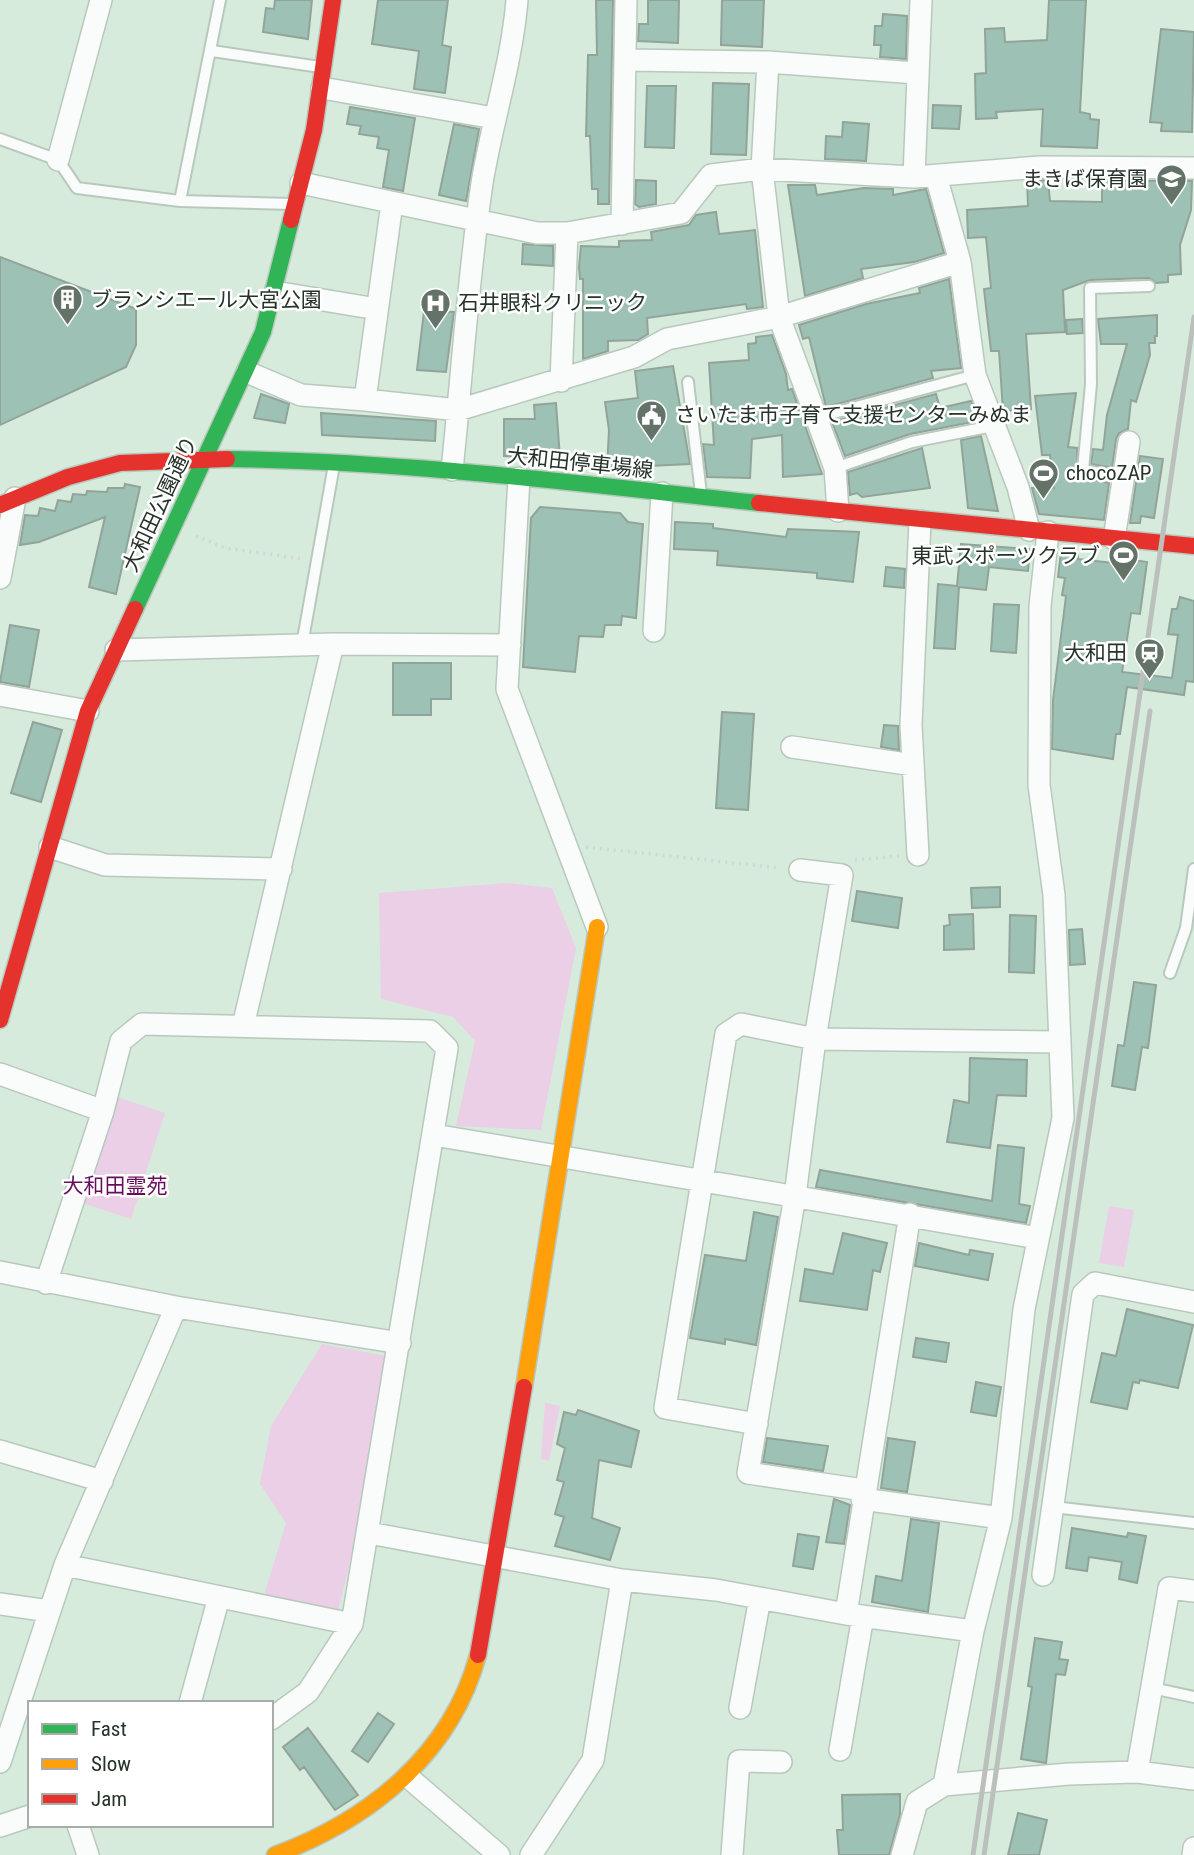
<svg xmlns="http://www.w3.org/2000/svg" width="1194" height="1855" viewBox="0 0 1194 1855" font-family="'Roboto Condensed','Noto Sans JP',sans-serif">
	<rect width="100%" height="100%" fill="#d6ebdc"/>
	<path fill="#eacfe6" d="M508,883L552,888L576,948L541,1130L456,1126L475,1041L453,1017L381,999L379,893Z
		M117,1097L165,1113L131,1219L82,1203Z
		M1109,1206L1134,1210L1124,1267L1099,1263Z
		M322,1344L386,1356L359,1526L337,1615L263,1599L286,1523L260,1484L271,1426Z
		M545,1403L560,1406L549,1461L541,1459Z"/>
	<path fill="#9dc1b4" stroke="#92a49a" stroke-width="2" d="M275,0H312L308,39L263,32L266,8L274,9Z
		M378,0H448L442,45L451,47L445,93L414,89L419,51L372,44Z
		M596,0H613L609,204H598V189H592L590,136H586L588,55H597Z
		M648,0H679L678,43L638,41L639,24H648Z
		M722,0H764L762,47L721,45Z
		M1049,0H1086L1080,112L1090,114V119L1099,120L1097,148L1041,146L1043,109L996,112L997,118L976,119L975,74L986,73L985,29L1004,28L1005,42L1047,40Z
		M883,14L907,16L906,59L880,57L881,45H874L875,26H882Z
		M1161,29L1194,32L1192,132L1161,131L1162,123L1150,122Z
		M713,83L749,84L746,155L711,154Z
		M647,86H676L674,148L645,147Z
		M933,105L961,106L959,129L932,128Z
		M350,107L415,118L403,191L383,187L389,150L377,148L379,137L359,134L361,126L347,124Z
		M843,122L869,124L866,161L825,159L826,136L842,137Z
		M454,124L479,129L466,201L439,195Z
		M636,180L656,181V204L639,207L635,204Z
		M1048,180L1050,201L1102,202V181H1192L1191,210L1180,245L1181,274L1168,275V282L1156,283L1149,278L1090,280L1063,290L1065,332L1026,334L1031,409L1003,411L999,351H991L984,289L991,288L986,237L968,238L967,210L1028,206L1027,181Z
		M788,185H815L817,195L864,188L893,189V195L926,189L944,253L914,262L861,269L863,278L805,296Z
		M716,212L719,234L755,230L763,307L747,309L746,304L647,318L648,334L638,340L608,341V351L583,359V279H580L579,267L581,246L619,247V241L652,240L651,232L689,225L696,215Z
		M523,244L553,246V266L522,264Z
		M0,257L136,309V345L126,367L0,425Z
		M949,279L961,368L931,371L933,378L826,407L809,337L803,339L799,325L866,304L920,293L919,288Z
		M424,311L454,312L446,372L417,370Z
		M1157,315V336H1155V343H1149L1150,355L1136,402L1131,400L1128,429L1119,433L1116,439L1112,468L1091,464L1093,449L1103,450L1107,415L1127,344H1101L1098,319Z
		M1082,319L1083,333L1067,334L1066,320Z
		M772,335L786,374L788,390L792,389L822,474L783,477L782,435L752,439L750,478L707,477L703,444L714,445L709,363L749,360L748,344L756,343V337Z
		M673,366L690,464L607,468L609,430L605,402L638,398L635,371Z
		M1076,393L1068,447L1077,448L1078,476L1109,483L1104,520L1039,514L1032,488H1054L1050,455H1042L1035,396Z
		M261,394L289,404L285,423L254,418Z
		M936,394L940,408L971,401L978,421L910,434L845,456L832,422Z
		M556,403L560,458L504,456V419H535L534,405Z
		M321,413L436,421L435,441L322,435Z
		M981,436L991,480L998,511L968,508L961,440Z
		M922,448L930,488L862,497L857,493L850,495L848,472Z
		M1140,456L1163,459L1154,518L1141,516L1140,523H1130Z
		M125,484L140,487L116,594L89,587L105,517L39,542L20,545L25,515L38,516L40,508L55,511L58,500L71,502L73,494L86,495L87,491L107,492L108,488H124Z
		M540,507L620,513L628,522L643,524L636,618L622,616L621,625H605L603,637L579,636L575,672L523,667L531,518Z
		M675,522L713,524V528L786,537L788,529L859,532L853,582L817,578V573L717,565L718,551L674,549Z
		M961,544L1030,549L1028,571L989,567L986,590L959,587L955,649L934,648L938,584L957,586Z
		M1061,552L1078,554V559L1113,563L1114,557L1147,562L1140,614L1131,613L1122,672L1172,678L1178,635L1168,634L1172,609H1177L1180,597L1194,601V682L1186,681L1184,695L1127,687L1120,734H1116L1113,759L1052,749L1053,700L1066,596L1062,595L1065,578L1058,577Z
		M886,567L905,569L904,588L884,586Z
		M994,604L1019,605L1016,653L991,651Z
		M10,625L39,630L29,687L0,682Z
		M393,663H451V699H431V715H393Z
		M722,712L754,714L748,810L716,808Z
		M33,722L62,730L41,802L11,793Z
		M884,725L898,726L899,750L881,747Z
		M1000,887V907L972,908L971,888Z
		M857,891L902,898L898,928L852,921Z
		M973,914L974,949L944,950V926L950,925L949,915Z
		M1010,915L1036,916L1034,973L1009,972Z
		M1082,929L1085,964L1070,965L1069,930Z
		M1134,982L1156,985L1148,1048L1142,1047L1135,1090L1112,1086L1118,1045L1124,1046Z
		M970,1058L1027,1060L1026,1096L997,1095L990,1148L947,1142L954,1100L969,1103Z
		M998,1145L1024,1148L1019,1204L1030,1206L1026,1223L816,1187L820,1170L992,1201Z
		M754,1212L778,1217L756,1345L725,1339V1344L690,1338L705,1255L746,1261Z
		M843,1233L887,1243L880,1272L873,1270L867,1310L800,1301L805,1269L833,1274Z
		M919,1243L969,1255L970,1250L993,1254L988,1280L915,1266Z
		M1127,1309L1193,1325L1178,1388L1140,1380L1139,1383L1133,1382L1127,1409L1091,1402L1102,1353L1116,1356Z
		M916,1338L949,1343L946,1362L913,1357Z
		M976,1382L1001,1387L996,1416L971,1412Z
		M578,1410L639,1431L631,1467L599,1460L592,1518L620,1528L610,1560L555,1546L564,1517L555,1514L564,1482L557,1480L565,1448L557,1444L564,1412L576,1415Z
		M767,1438L828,1446L823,1471L763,1462Z
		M888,1438L915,1442L907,1492L881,1488Z
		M834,1499L850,1505L844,1544L826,1542Z
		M911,1519L939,1523L928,1612L872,1602L876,1576L902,1581Z
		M1072,1528L1127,1537L1128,1533L1146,1536L1137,1583L1119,1579L1122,1562L1089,1557L1087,1571L1066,1568Z
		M798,1534L819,1537L813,1569L793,1566Z
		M1035,1638L1062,1642L1059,1659L1068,1660L1065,1675L1056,1674L1046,1763L1021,1759L1032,1687L1028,1686Z
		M378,1713L394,1724L368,1762L352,1751Z
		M308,1728L358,1795L335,1810L304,1767L300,1770L283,1747Z
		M900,1794V1814L889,1855H839L837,1830H843L842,1795Z
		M1018,1813L1047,1820L1039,1855H1008Z"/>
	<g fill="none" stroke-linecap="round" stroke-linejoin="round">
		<defs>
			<path id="lane" d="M212,51L320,67
				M0,139L58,160L77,188L180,201L292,204
				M180,201L220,0
				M688,382L701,494
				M815,418L975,375
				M835,468L912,442L993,426
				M1123,478L1083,470L1091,384L1090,288L1149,286
				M302,645L334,465
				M1170,973L1186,928L1194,869
				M1053,1507L1194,1523
				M1152,1688L1194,1697"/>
			<path id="street" d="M625,60L768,62L916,73
				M768,62L762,169L779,317L835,468L838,511
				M322,88L494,118
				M58,160L101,0
				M936,176L960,262L975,375L1018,487L1029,530
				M914,177L921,0
				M301,183L537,233H567L681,213L711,175L762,169L914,177L1040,167L1194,168
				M392,203L365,400L458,410L634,357L667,339L779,317L960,262
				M622,224L626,0
				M275,292L377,309
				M247,372L301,395L365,400
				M561,381L567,233
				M452,470C462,375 468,278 482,183C492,122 512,62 517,0
				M519,478L507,689L597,927
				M1114,539L1129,442
				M0,578L15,498
				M654,631L662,493
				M116,650L333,644L510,645
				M0,695L88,711
				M792,747L913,765
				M50,847L105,865L281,869
				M918,855L911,725L920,521
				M243,1026L333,644
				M0,1074L103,1111
				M434,1135L1038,1238
				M0,1272L176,1307L400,1343
				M46,1283L103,1111L121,1041L142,1024L430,1031L447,1048L352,1624L65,1565
				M757,1424L665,1408L726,1034L741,1024L815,1039L842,875L800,870
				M0,1451L102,1481
				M864,1490L748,1473L795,1196L815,1039L1058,1042
				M862,1499L1001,1518
				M369,1533L622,1580L716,1590L846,1614L973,1631
				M1043,1575L1083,1294L1095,1283L1194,1302
				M0,1604L49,1611
				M846,1614L910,1214
				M190,1703L219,1597
				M740,1708L760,1598
				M271,1719L308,1692L352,1624
				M840,1750L863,1616
				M0,1762L65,1565L176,1307
				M1137,1772L1169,1588L1194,1591
				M408,1777L499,1855
				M944,1785L973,1631L1001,1518L1024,1309L1063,1118L1054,895L1039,785L1040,606L1048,532
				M78,1825L88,1855
				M0,1826L30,1816
				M531,1855L593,1760L622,1580
				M732,1855L739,1761L781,1762
				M902,1855L917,1802L944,1785L1069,1774L1137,1772L1194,1779
				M1193,1855L1194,1848"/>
			<path id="fast" d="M227,459C406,461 582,484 759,503
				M135,609L263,332L291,220"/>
			<path id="slow" d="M524,1387L597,927
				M275,1855C369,1820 451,1755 478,1655"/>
			<path id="jam" d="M291,220L314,130L333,0
				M759,503L1194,546
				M0,505L68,477L120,463L227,459
				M0,1020L88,711L135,609
				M478,1655L524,1387"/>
		</defs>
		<use href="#lane" stroke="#b9c8bd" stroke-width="14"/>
		<use href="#street" stroke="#b9c8bd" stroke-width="24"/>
		<use href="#fast" stroke="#b9c8bd" stroke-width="19"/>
		<use href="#slow" stroke="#b9c8bd" stroke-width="19"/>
		<use href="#jam" stroke="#b9c8bd" stroke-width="19"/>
		<path stroke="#d1d7d3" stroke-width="3.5" stroke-dasharray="2 5" stroke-linecap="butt" d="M196,536L225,548L304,559
			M586,847L780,868
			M855,860L899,856"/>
		<use href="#lane" stroke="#f9fcfa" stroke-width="10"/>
		<use href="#street" stroke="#f9fcfa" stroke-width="21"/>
		<use href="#fast" stroke="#30b455" stroke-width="16"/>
		<use href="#slow" stroke="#ff9f0a" stroke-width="16"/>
		<use href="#jam" stroke="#e5322d" stroke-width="16"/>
		<path stroke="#bbc0bd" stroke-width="5" d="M973,1855L1194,317
			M984,1855L1150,711"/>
	</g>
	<defs>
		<symbol id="school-pin" viewBox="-11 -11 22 30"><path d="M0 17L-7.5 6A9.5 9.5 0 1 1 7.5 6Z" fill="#637368" stroke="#fff"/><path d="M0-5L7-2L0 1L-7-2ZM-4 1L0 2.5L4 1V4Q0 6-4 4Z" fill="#fff"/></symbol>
		<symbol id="building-pin" viewBox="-11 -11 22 30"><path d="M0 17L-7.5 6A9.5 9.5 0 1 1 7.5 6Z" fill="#637368" stroke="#fff"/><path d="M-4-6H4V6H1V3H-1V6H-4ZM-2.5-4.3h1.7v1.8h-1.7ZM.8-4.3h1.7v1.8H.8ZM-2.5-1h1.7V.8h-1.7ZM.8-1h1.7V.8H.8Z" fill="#fff"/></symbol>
		<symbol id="hospital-pin" viewBox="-11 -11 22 30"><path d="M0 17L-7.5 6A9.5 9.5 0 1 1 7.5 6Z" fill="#637368" stroke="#fff"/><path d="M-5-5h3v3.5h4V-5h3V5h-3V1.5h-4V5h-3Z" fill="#fff"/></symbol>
		<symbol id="civic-pin" viewBox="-11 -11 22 30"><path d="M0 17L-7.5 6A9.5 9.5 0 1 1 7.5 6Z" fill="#637368" stroke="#fff"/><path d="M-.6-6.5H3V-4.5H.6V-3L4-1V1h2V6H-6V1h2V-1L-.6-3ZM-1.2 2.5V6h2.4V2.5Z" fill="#fff"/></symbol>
		<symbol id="stadium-pin" viewBox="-11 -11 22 30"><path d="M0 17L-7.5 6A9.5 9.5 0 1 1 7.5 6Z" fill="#637368" stroke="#fff"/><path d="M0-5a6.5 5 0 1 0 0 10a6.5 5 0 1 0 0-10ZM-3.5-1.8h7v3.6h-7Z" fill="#fff"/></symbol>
		<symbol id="station-pin" viewBox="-11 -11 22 30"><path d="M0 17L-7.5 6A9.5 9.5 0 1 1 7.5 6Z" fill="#637368" stroke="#fff"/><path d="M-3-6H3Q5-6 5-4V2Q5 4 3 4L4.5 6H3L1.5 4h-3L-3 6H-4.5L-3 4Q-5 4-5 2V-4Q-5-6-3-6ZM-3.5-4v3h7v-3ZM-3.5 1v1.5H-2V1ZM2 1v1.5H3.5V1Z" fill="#fff"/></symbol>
	</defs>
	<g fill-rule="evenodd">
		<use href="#school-pin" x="1154" y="162" width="35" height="47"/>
		<use href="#building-pin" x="50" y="282" width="35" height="47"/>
		<use href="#hospital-pin" x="418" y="286" width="35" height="47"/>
		<use href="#civic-pin" x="634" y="398" width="35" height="47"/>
		<use href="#stadium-pin" x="1026" y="456" width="35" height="47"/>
		<use href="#stadium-pin" x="1106" y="538" width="35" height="47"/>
		<use href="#station-pin" x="1132" y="636" width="35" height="47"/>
	</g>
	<g text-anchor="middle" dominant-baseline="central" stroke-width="5" stroke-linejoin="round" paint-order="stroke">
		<g font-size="21" fill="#253329" stroke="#fff" text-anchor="start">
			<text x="1148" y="179" text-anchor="end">まきば保育園</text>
			<text x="91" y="300">ブランシエール大宮公園</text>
			<text x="458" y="303">石井眼科クリニック</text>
			<text x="675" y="415">さいたま市子育て支援センターみぬま</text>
			<text x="1066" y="473">chocoZAP</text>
			<text x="1100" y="556" text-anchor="end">東武スポーツクラブ</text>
			<text x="1127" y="653" text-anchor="end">大和田</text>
		</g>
		<g font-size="21" fill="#253329" stroke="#fff">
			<text transform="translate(580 463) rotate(6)">大和田停車場線</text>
			<text transform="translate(160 504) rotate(-65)">大和田公園通り</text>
		</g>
		<g font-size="21" fill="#670d5d" stroke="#fff">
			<text x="115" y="1186">大和田霊苑</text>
		</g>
	</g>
	<rect x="28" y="1701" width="245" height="126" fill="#ffffff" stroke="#a8ada9" stroke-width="2"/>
	<rect x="42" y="1724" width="35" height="10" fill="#30b455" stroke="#a8ada9" stroke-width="2"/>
	<text x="91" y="1736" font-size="21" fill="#253329">Fast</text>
	<rect x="42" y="1759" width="35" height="10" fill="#ff9f0a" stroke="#a8ada9" stroke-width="2"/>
	<text x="91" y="1771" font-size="21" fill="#253329">Slow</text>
	<rect x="42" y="1794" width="35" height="10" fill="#e5322d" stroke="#a8ada9" stroke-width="2"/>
	<text x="91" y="1806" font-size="21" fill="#253329">Jam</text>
</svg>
